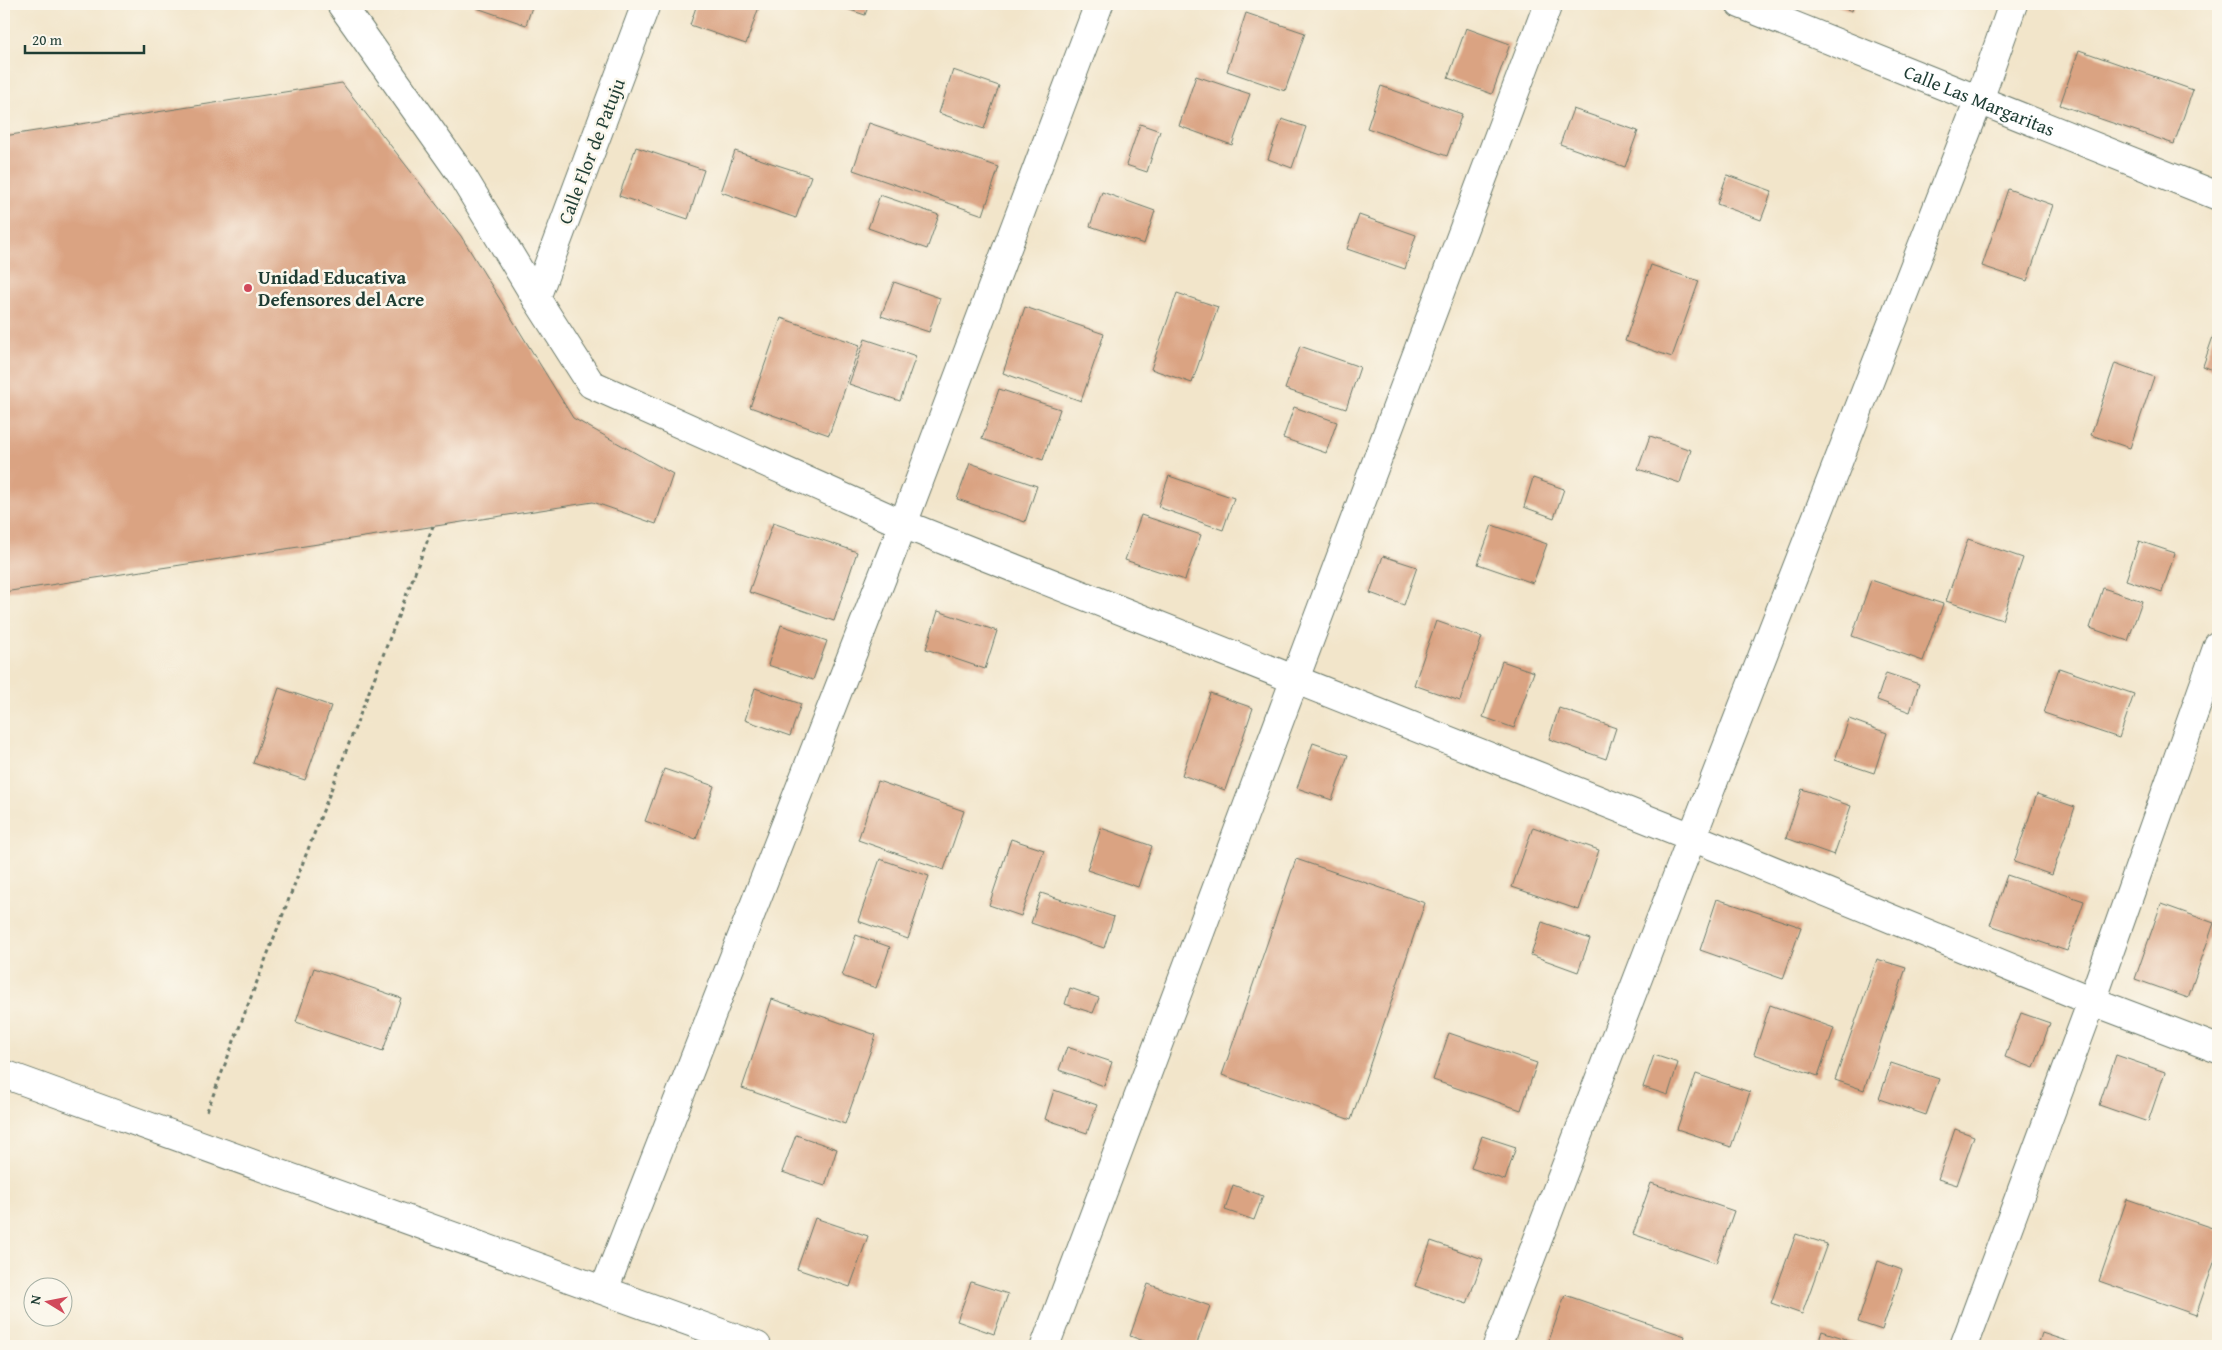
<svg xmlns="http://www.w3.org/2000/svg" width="2222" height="1350" viewBox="0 0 2222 1350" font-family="'Gentium Book Plus',serif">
	<rect width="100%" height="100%" fill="#fbf7ec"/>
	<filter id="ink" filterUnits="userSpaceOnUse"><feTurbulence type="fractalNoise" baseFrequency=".02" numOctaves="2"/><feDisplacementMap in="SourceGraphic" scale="10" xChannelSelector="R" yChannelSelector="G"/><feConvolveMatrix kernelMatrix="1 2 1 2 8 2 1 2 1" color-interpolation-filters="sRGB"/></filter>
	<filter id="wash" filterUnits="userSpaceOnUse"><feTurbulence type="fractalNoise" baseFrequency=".0096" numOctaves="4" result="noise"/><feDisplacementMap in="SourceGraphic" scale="20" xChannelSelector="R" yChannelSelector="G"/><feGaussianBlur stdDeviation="1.12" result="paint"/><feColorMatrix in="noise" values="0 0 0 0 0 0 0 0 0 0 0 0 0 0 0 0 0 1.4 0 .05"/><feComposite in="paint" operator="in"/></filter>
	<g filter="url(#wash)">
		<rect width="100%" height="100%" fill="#f2e5ca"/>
		<g id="blocks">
			<path fill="#daa382" d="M475,4H533L526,25L474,7Z
				M697,4H760L746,44L690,25Z
				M832,4H869L865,15Z
				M1833,4H1854L1852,11Z
				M1246,13L1305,33L1285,91L1227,71Z
				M1466,28L1510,44L1492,94L1448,78Z
				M2079,50L2193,90L2174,144L2060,105Z
				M953,70L999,86L984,129L939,113Z
				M1196,76L1250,94L1232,145L1179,126Z
				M342,83L461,236L573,418L673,474L656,524L593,502L4,592V136Z
				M1381,86L1462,114L1447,156L1367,128Z
				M1573,109L1638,131L1625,167L1560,144Z
				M1282,119L1306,127L1292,168L1268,159Z
				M869,123L999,167L983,215L853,170Z
				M1140,124L1160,131L1147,172L1126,165Z
				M636,147L704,170L688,219L619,196Z
				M735,151L811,176L796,218L721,192Z
				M1727,175L1772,191L1761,220L1717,204Z
				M2008,189L2053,205L2027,281L1982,266Z
				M1102,192L1155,211L1144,244L1090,226Z
				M880,195L939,215L927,249L868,228Z
				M1359,215L1416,235L1405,269L1347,249Z
				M1651,265L1699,281L1672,357L1625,341Z
				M894,282L940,298L929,332L881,316Z
				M1177,293L1218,307L1192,383L1151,369Z
				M1025,307L1104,334L1081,401L1003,373Z
				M781,318L860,345L829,435L750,407Z
				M2218,322V372L2203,366Z
				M865,339L916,356L900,401L849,384Z
				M1300,346L1360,367L1346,409L1285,389Z
				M2115,363L2154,377L2130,448L2091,435Z
				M999,389L1060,409L1043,460L982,439Z
				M1294,407L1337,422L1326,453L1283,438Z
				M1650,436L1691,450L1680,483L1638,469Z
				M970,463L1037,486L1025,522L957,499Z
				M1169,476L1234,498L1223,530L1158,507Z
				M1533,478L1564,489L1554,518L1524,507Z
				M1141,515L1201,535L1185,580L1125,560Z
				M773,523L857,552L834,621L749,592Z
				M1492,525L1547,544L1533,583L1478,564Z
				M1968,539L2023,558L2002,620L1946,601Z
				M2139,541L2175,553L2162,592L2126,580Z
				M1383,556L1417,567L1404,605L1370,593Z
				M1871,580L1943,604L1923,661L1852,636Z
				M2103,588L2142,601L2128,641L2090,628Z
				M938,611L997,631L985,669L926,649Z
				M1436,621L1482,637L1460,701L1414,685Z
				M781,625L827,641L813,680L768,665Z
				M1502,661L1534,672L1514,728L1483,717Z
				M2059,668L2134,694L2119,738L2044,713Z
				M1886,673L1919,684L1910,712L1877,700Z
				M279,688L331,706L305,780L253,763Z
				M755,688L801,704L790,736L745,720Z
				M1210,693L1253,708L1225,790L1182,775Z
				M1559,708L1616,728L1606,759L1549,739Z
				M1849,719L1887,733L1874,773L1835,760Z
				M1313,743L1348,755L1332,800L1297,788Z
				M664,769L714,786L696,839L645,821Z
				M878,781L964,811L944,870L858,840Z
				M1802,789L1851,806L1834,855L1786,838Z
				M2037,794L2075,807L2052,875L2014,862Z
				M1533,827L1599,850L1579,910L1512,887Z
				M1101,828L1152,846L1138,887L1087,870Z
				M1011,839L1044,850L1021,916L989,905Z
				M880,859L929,876L908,939L858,921Z
				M1296,859L1425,903L1351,1120L1222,1075Z
				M2007,875L2084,901L2067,951L1990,925Z
				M1041,893L1114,917L1104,948L1031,923Z
				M1717,899L1801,927L1783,979L1700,950Z
				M2161,904L2214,923L2188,998L2135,979Z
				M1542,922L1590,939L1578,972L1531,955Z
				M856,935L890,947L876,988L842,976Z
				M1877,959L1906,968L1864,1090L1835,1080Z
				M314,968L401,998L383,1051L296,1022Z
				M1070,988L1099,998L1093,1013L1065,1004Z
				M772,999L876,1035L845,1124L742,1088Z
				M1770,1005L1834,1028L1818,1076L1754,1054Z
				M2021,1013L2050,1023L2034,1068L2005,1057Z
				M1449,1033L1537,1063L1521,1110L1433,1080Z
				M1067,1047L1112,1062L1104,1086L1059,1070Z
				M1654,1055L1678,1063L1668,1095L1643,1087Z
				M2116,1055L2165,1072L2148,1122L2099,1105Z
				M1891,1063L1939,1079L1926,1115L1879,1099Z
				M1696,1074L1750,1092L1731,1147L1677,1129Z
				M1054,1090L1097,1105L1087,1133L1045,1119Z
				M1955,1129L1974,1136L1957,1185L1938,1179Z
				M796,1135L837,1149L825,1186L782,1172Z
				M1482,1136L1516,1147L1505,1180L1471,1168Z
				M1651,1183L1734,1211L1716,1263L1633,1234Z
				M1233,1185L1263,1196L1254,1220L1225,1210Z
				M2127,1199L2218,1230V1251L2196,1315L2099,1281Z
				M815,1218L868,1236L850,1287L797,1269Z
				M1796,1234L1827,1244L1802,1314L1771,1303Z
				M1431,1241L1483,1259L1467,1304L1415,1286Z
				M1878,1261L1902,1270L1882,1330L1858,1322Z
				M971,1282L1008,1294L994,1334L957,1321Z
				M1148,1284L1210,1306L1196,1346H1158L1130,1336Z
				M1565,1295L1685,1336L1682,1346H1547Z
				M1822,1331L1867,1346H1817Z
				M2042,1333L2081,1346H2038Z"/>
		</g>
	</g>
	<g filter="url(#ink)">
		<use href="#blocks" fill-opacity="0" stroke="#697868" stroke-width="1"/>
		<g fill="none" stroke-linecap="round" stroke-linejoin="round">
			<defs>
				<g id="street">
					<path d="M341,4L461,174L536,298"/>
					<path id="s1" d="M1740,4L2218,196"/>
					<path d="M4,1074L757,1346"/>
					<path d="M604,1290L903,524L1099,4"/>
					<path d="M1045,1346L1548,4"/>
					<path d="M1497,1346L1692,837L1979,100L2013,4"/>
					<path d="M1964,1346L2092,1001L2218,645"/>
				</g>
				<path id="secondary" d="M646,4L536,298L591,384L903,524L1692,837L2092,1001L2218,1049"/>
			</defs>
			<use href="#street" stroke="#697868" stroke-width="30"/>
			<use href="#secondary" stroke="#697868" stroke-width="30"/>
			<path stroke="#697868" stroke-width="3" stroke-dasharray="4 4" stroke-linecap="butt" d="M207,1111L433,526"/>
			<use href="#street" stroke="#fff" stroke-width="28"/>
			<use href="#secondary" stroke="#fff" stroke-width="28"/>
		</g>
	</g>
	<circle fill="#d1495b" stroke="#fbf7ec" stroke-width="2" cx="248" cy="288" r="5"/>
	<g text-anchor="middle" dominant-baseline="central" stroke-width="5" stroke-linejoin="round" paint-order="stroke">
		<g font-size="19" fill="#1f3d34" stroke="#fbf7ec">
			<text stroke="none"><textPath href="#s1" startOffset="258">Calle Las Margaritas</textPath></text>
			<text transform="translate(591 151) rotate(-69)">Calle Flor de Patuju</text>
		</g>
		<g font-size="19" font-weight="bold" fill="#1f3d34" stroke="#fbf7ec" text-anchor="start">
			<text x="258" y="277">Unidad Educativa<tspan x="258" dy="22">Defensores del Acre</tspan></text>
		</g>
	</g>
	<rect width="2222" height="1350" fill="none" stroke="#fbf7ec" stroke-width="20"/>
	<g transform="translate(48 1302) rotate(280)"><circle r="24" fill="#fbf7ec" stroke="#a3ada2"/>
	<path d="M0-4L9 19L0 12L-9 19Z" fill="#d1495b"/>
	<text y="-8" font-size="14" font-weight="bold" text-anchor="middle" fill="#1f3d34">N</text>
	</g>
	<path d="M25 45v8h119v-8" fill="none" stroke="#1f3d34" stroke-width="2.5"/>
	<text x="32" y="45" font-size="15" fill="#1f3d34" stroke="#fbf7ec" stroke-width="4" paint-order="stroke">20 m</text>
</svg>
